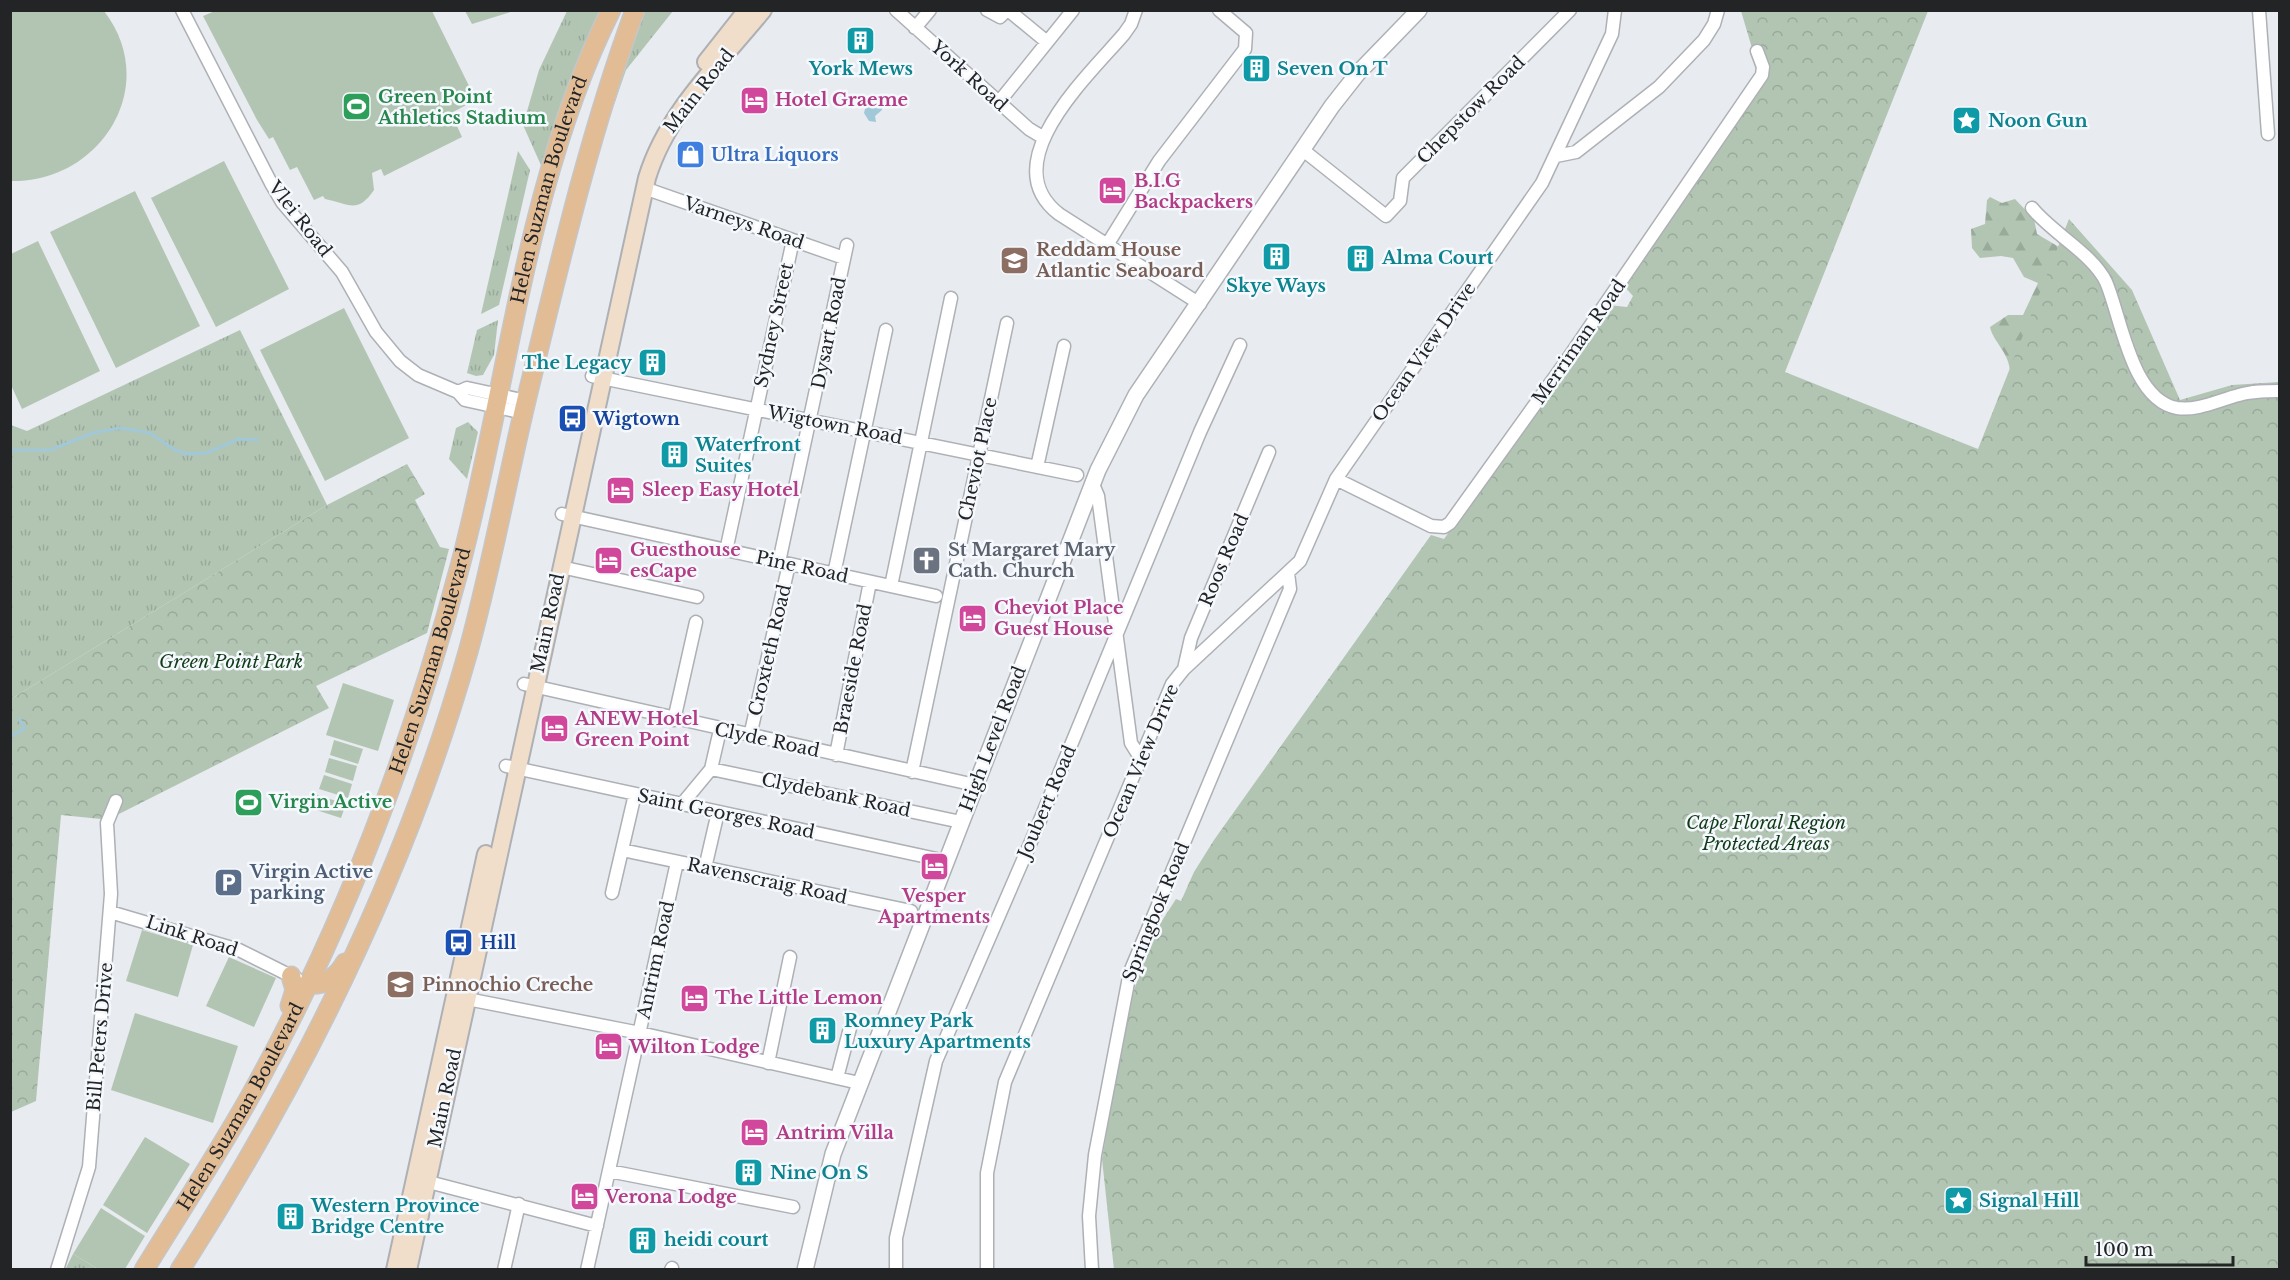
<svg xmlns="http://www.w3.org/2000/svg" width="2290" height="1280" viewBox="0 0 2290 1280" font-family="'Libre Baskerville',serif">
	<defs>
		<pattern id="grass-tufts" width="24" height="20" patternUnits="userSpaceOnUse" patternTransform="scale(1.5)"><rect width="24" height="20" fill="#b2c5b3"/><path d="M3 7l-1-3M5 7V3M7 7l1-3M15 17l-1-3M17 17v-4M19 17l1-3" fill="none" stroke="#99a99a"/></pattern>
		<pattern id="forest-firs" width="22" height="20" patternUnits="userSpaceOnUse" patternTransform="scale(1.5)"><rect width="22" height="20" fill="#b2c5b3"/><path d="M5 1l3.5 6h-7zM16 11l3.5 6h-7z" fill="#99a99a"/></pattern>
		<pattern id="park-crowns" width="20" height="18" patternUnits="userSpaceOnUse" patternTransform="scale(1.5)"><rect width="20" height="18" fill="#b2c5b3"/><path d="M2 6a3 3 0 1 1 6 0M12 15a3 3 0 1 1 6 0" fill="none" stroke="#99a99a"/></pattern>
	</defs>
	<rect width="100%" height="100%" fill="#e8ebf0"/>
	<path fill="url(#grass-tufts)" d="M465,11H514L472,24Z
		M567,11H603L544,172L523,125L539,70Z
		M645,11H673L626,70L609,119C607,86 632,41 645,11Z
		M518,151L530,170L499,305L481,314Z
		M498,320L494,355L483,375L476,376L467,373L477,330Z
		M240,330L327,505L11,699V425L27,431Z
		M468,422L478,432L467,479L449,459L456,428Z
		M73,1254L98,1269L65,1270Z"/>
	<path fill="url(#forest-firs)" d="M1990,197L2002,203L2015,199L2034,219L2037,234L2059,247L2010,373C2010,353 1993,342 1990,327L2008,315H2023L2038,283L2024,277L2013,258L2001,256L1980,258L1972,248L1971,229L1985,224L1987,200Z"/>
	<path fill="url(#park-crowns)" d="M1741,11H1928L1785,372L1978,449L2069,219L2132,290L2180,400L2232,385L2279,382V1269L1114,1270L1102,1159L1127,1014L1135,987L1154,933L1176,899L1181,901L1194,872L1214,840L1431,535L1444,539L1570,367L1608,305L1627,307L1633,296L1623,285L1766,79L1757,65Z
		M407,464L425,494L415,500L440,547L449,549L427,633L316,686L329,708L115,816L107,811L101,819L61,815L36,1101L11,1112V699L327,505Z"/>
	<path fill="#b2c5b3" d="M10,11H104C162,86 100,183 11,181Z
		M215,11H432L476,100L451,113L462,137L384,176L381,169L372,173L374,190C357,215 348,203 325,199L323,196L314,200L297,167L290,170L273,137L269,139L257,120L203,16Z
		M224,161L289,289L216,327L151,198Z
		M135,191L200,326L116,368L50,232Z
		M38,241L100,371L22,409L11,385V254Z
		M344,308L409,438L325,481L260,350Z
		M343,683L394,700L378,751L326,735Z
		M334,740L363,749L358,764L330,755Z
		M329,758L357,766L353,781L325,772Z
		M324,775L352,784L348,798L319,789Z
		M317,795L346,804L341,818L313,809Z
		M142,930L193,945L178,997L126,981Z
		M229,957L276,978L254,1027L206,1006Z
		M135,1013L238,1046L213,1123L111,1090Z
		M145,1137L190,1164L147,1233L103,1205Z
		M101,1208L145,1236L125,1269H98L73,1254Z"/>
	<path fill="#a1c8d8" d="M872,99L882,103V110L875,116L876,122L869,121L864,113L866,105Z"/>
	<g fill="none" stroke-linecap="round" stroke-linejoin="round">
		<path stroke="#a1c8d8" stroke-width="3" d="M10,450H50L93,433L120,428L150,433L175,450L187,454L206,453L239,439L258,440
			M10,737L25,728L19,719"/>
		<defs>
			<path id="minor" d="M182,10L272,185L282,202L342,272L376,332L400,361L418,375L458,392L465,400L524,413
				M896,10L1029,129L1044,138
				M987,10L1000,17L1007,10
				M1008,10L1047,42
				M1136,10L1131,24L1124,34C1088,76 993,163 1059,214L1200,304
				M2259,10L2268,134
				M915,28L930,10
				M999,102L1073,10
				M1303,150L1386,216L1400,201L1403,178L1570,10
				M1556,156L1576,152L1659,87L1704,40L1714,24L1718,10
				M644,188L844,258
				M2032,208C2052,233 2093,254 2106,282C2121,316 2131,400 2177,408C2198,411 2219,400 2239,395C2252,391 2266,391 2280,391
				M1107,245L1159,161L1245,49L1246,33L1219,10
				M592,376L1077,475
				M458,392L467,388L526,401
				M1037,467L1064,346
				M1336,479L1431,526L1444,527L1450,523L1567,360L1762,75L1763,67L1757,51
				M1092,482L1098,496L1131,743L1141,759
				M562,514L936,596
				M726,551L793,240
				M779,562L847,245
				M561,567L697,597
				M834,574L886,330
				M891,586L951,298
				M1184,669L1191,638L1269,452
				M524,684L975,785
				M674,720L696,622
				M750,736L789,564
				M836,755L870,582
				M506,766L946,861
				M711,769L961,822
				M912,772L1007,323
				M682,804L711,769L720,730
				M622,850L911,911
				M705,868L718,812
				M612,893L635,794
				M110,912L239,950L297,979
				M462,998L640,1033L859,1083
				M768,1063L790,957
				M837,1078L850,1028
				M609,1171L793,1207
				M421,1180L597,1226
				M57,1270L89,1167L111,894L107,823L116,801
				M504,1270L519,1204
				M587,1270L677,862
				M671,1270L672,1268
				M896,1270V1238L936,1061L1036,830L1200,432L1240,345
				M987,1270V1173L1005,1082L1172,684L1184,669L1300,561L1336,479L1542,183L1612,34L1615,10
				M1092,1270L1089,1216L1095,1155L1130,972L1290,589L1288,573"/>
			<path id="tertiary" d="M805,1270L833,1154L1098,470L1136,395L1332,106L1358,73L1419,10"/>
			<path id="secondary" d="M706,62L747,10
				M395,1270L486,854
				M408,1270L647,178C667,112 720,63 763,10"/>
			<g id="primary">
				<path d="M308,984C325,986 337,977 345,963"/>
				<path d="M290,1006L295,990L291,976"/>
				<path id="s1" d="M144,1270C182,1208 222,1148 257,1084C347,920 412,746 460,566C509,382 525,183 611,10"/>
				<path d="M180,1270C303,1078 406,872 468,652C491,569 506,485 526,401C558,270 588,138 635,10"/>
			</g>
		</defs>
		<use href="#minor" stroke="#adb0b4" stroke-width="15"/>
		<use href="#tertiary" stroke="#adb0b4" stroke-width="18"/>
		<use href="#secondary" stroke="#adb0b4" stroke-width="20"/>
		<use href="#primary" stroke="#c6c6c7" stroke-width="21"/>
		<use href="#minor" stroke="#fff" stroke-width="12"/>
		<use href="#tertiary" stroke="#fff" stroke-width="15"/>
		<use href="#secondary" stroke="#f0deca" stroke-width="16"/>
		<use href="#primary" stroke="#e1bc95" stroke-width="18"/>
	</g>
	<defs>
		<symbol id="building-square" viewBox="-11 -11 22 22"><rect x="-9" y="-9" width="18" height="18" rx="4" fill="#0f9aa8" stroke="#f5f9fd"/><path d="M-4-6H4V6H1V3H-1V6H-4ZM-2.5-4.3h1.7v1.8h-1.7ZM.8-4.3h1.7v1.8H.8ZM-2.5-1h1.7V.8h-1.7ZM.8-1h1.7V.8H.8Z" fill="#fff"/></symbol>
		<symbol id="hotel-square" viewBox="-11 -11 22 22"><rect x="-9" y="-9" width="18" height="18" rx="4" fill="#d1479c" stroke="#f5f9fd"/><path d="M-6-4.5h1.5V1H6V5H4.5V3h-9V5H-6ZM-4 0a1.8 1.8 0 1 1 3.6 0ZM.5 0V-2.5h3Q6-2.5 6 0Z" fill="#fff"/></symbol>
		<symbol id="stadium-square" viewBox="-11 -11 22 22"><rect x="-9" y="-9" width="18" height="18" rx="4" fill="#2e9e5b" stroke="#f5f9fd"/><path d="M0-5a6.5 5 0 1 0 0 10a6.5 5 0 1 0 0-10ZM-3.5-1.8h7v3.6h-7Z" fill="#fff"/></symbol>
		<symbol id="sight-square" viewBox="-11 -11 22 22"><rect x="-9" y="-9" width="18" height="18" rx="4" fill="#0f9aa8" stroke="#f5f9fd"/><path d="M0-6L1.8-2.2L6-1.7L2.9 1.2L3.7 5.4L0 3.3L-3.7 5.4L-2.9 1.2L-6-1.7L-1.8-2.2Z" fill="#fff"/></symbol>
		<symbol id="shop-square" viewBox="-11 -11 22 22"><rect x="-9" y="-9" width="18" height="18" rx="4" fill="#3f7fe0" stroke="#f5f9fd"/><path d="M-5-2.5h2.3a2.7 3.5 0 0 1 5.4 0H5L5.5 6h-11ZM-1.5-2.5h3a1.5 2.3 0 0 0-3 0Z" fill="#fff"/></symbol>
		<symbol id="school-square" viewBox="-11 -11 22 22"><rect x="-9" y="-9" width="18" height="18" rx="4" fill="#8d6e63" stroke="#f5f9fd"/><path d="M0-5L7-2L0 1L-7-2ZM-4 1L0 2.5L4 1V4Q0 6-4 4Z" fill="#fff"/></symbol>
		<symbol id="bus-square" viewBox="-11 -11 22 22"><rect x="-9" y="-9" width="18" height="18" rx="4" fill="#1a4fb4" stroke="#f5f9fd"/><path d="M-5-6H5V4H4V6H2V4H-2V6H-4V4H-5ZM-3.5-4V0h7V-4ZM-3.5 1.2v1.5H-2V1.2ZM2 1.2v1.5H3.5V1.2Z" fill="#fff"/></symbol>
		<symbol id="church-square" viewBox="-11 -11 22 22"><rect x="-9" y="-9" width="18" height="18" rx="4" fill="#6b7280" stroke="#f5f9fd"/><path d="M-1.2-6h2.4v3.5h3.3v2.4h-3.3V6h-2.4V-.1h-3.3v-2.4h3.3Z" fill="#fff"/></symbol>
		<symbol id="parking-square" viewBox="-11 -11 22 22"><rect x="-9" y="-9" width="18" height="18" rx="4" fill="#5c6f8a" stroke="#f5f9fd"/><path d="M-3.5-5.5H1a3.5 3.5 0 0 1 0 7H-1V5.5H-3.5ZM-1-3.4V-.6H.8a1.4 1.4 0 0 0 0-2.8Z" fill="#fff"/></symbol>
	</defs>
	<g fill-rule="evenodd">
		<use href="#building-square" x="844" y="24" width="33" height="33"/>
		<use href="#building-square" x="1240" y="52" width="33" height="33"/>
		<use href="#hotel-square" x="738" y="84" width="33" height="33"/>
		<use href="#stadium-square" x="340" y="90" width="33" height="33"/>
		<use href="#sight-square" x="1950" y="104" width="33" height="33"/>
		<use href="#shop-square" x="674" y="138" width="33" height="33"/>
		<use href="#hotel-square" x="1096" y="174" width="33" height="33"/>
		<use href="#building-square" x="1260" y="240" width="33" height="33"/>
		<use href="#building-square" x="1344" y="242" width="33" height="33"/>
		<use href="#school-square" x="998" y="244" width="33" height="33"/>
		<use href="#building-square" x="636" y="346" width="33" height="33"/>
		<use href="#bus-square" x="556" y="402" width="33" height="33"/>
		<use href="#building-square" x="658" y="438" width="33" height="33"/>
		<use href="#hotel-square" x="604" y="474" width="33" height="33"/>
		<use href="#hotel-square" x="592" y="544" width="33" height="33"/>
		<use href="#church-square" x="910" y="544" width="33" height="33"/>
		<use href="#hotel-square" x="956" y="602" width="33" height="33"/>
		<use href="#hotel-square" x="538" y="712" width="33" height="33"/>
		<use href="#stadium-square" x="232" y="786" width="33" height="33"/>
		<use href="#hotel-square" x="918" y="850" width="33" height="33"/>
		<use href="#parking-square" x="212" y="866" width="33" height="33"/>
		<use href="#bus-square" x="442" y="926" width="33" height="33"/>
		<use href="#school-square" x="384" y="968" width="33" height="33"/>
		<use href="#hotel-square" x="678" y="982" width="33" height="33"/>
		<use href="#building-square" x="806" y="1014" width="33" height="33"/>
		<use href="#hotel-square" x="592" y="1030" width="33" height="33"/>
		<use href="#hotel-square" x="738" y="1116" width="33" height="33"/>
		<use href="#building-square" x="732" y="1156" width="33" height="33"/>
		<use href="#hotel-square" x="568" y="1180" width="33" height="33"/>
		<use href="#sight-square" x="1942" y="1184" width="33" height="33"/>
		<use href="#building-square" x="274" y="1200" width="33" height="33"/>
		<use href="#building-square" x="626" y="1224" width="33" height="33"/>
	</g>
	<g text-anchor="middle" dominant-baseline="central" stroke-width="5" stroke-linejoin="round" paint-order="stroke">
		<g font-size="18" font-weight="bold" fill="#0d838f" stroke="#f5f9fd" text-anchor="start">
			<text x="861" y="69" text-anchor="middle">York Mews</text>
			<text x="1277" y="69">Seven On T</text>
			<text x="1988" y="121">Noon Gun</text>
			<text x="1382" y="258">Alma Court</text>
			<text x="1276" y="286" text-anchor="middle">Skye Ways</text>
			<text x="632" y="363" text-anchor="end">The Legacy</text>
			<text x="695" y="445">Waterfront<tspan x="695" dy="21">Suites</tspan></text>
			<text x="844" y="1021">Romney Park<tspan x="844" dy="21">Luxury Apartments</tspan></text>
			<text x="770" y="1173">Nine On S</text>
			<text x="1979" y="1201">Signal Hill</text>
			<text x="311" y="1206">Western Province<tspan x="311" dy="21">Bridge Centre</tspan></text>
			<text x="664" y="1240">heidi court</text>
		</g>
		<g font-size="18" fill="#232426" stroke="#f5f9fd">
			<text transform="translate(969 76) rotate(42)">York Road</text>
			<text transform="translate(699 91) rotate(-52)">Main Road</text>
			<text transform="translate(1471 110) rotate(-45)">Chepstow Road</text>
			<text stroke="none"><textPath href="#s1" startOffset="1162">Helen Suzman Boulevard</textPath></text>
			<text transform="translate(300 219) rotate(52)">Vlei Road</text>
			<text transform="translate(744 223) rotate(19)">Varneys Road</text>
			<text transform="translate(774 325) rotate(-78)">Sydney Street</text>
			<text transform="translate(829 333) rotate(-79)">Dysart Road</text>
			<text transform="translate(1579 342) rotate(-55)">Merriman Road</text>
			<text transform="translate(1424 352) rotate(-55)">Ocean View Drive</text>
			<text transform="translate(835 425) rotate(11)">Wigtown Road</text>
			<text transform="translate(978 459) rotate(-78)">Cheviot Place</text>
			<text transform="translate(1224 560) rotate(-67)">Roos Road</text>
			<text transform="translate(802 567) rotate(12)">Pine Road</text>
			<text transform="translate(548 623) rotate(-78)">Main Road</text>
			<text transform="translate(770 650) rotate(-77)">Croxteth Road</text>
			<text stroke="none"><textPath href="#s1" startOffset="676">Helen Suzman Boulevard</textPath></text>
			<text transform="translate(853 669) rotate(-79)">Braeside Road</text>
			<text transform="translate(993 739) rotate(-69)">High Level Road</text>
			<text transform="translate(767 740) rotate(12)">Clyde Road</text>
			<text transform="translate(1141 761) rotate(-67)">Ocean View Drive</text>
			<text transform="translate(836 795) rotate(12)">Clydebank Road</text>
			<text transform="translate(1047 802) rotate(-67)">Joubert Road</text>
			<text transform="translate(726 814) rotate(12)">Saint Georges Road</text>
			<text transform="translate(767 881) rotate(12)">Ravenscraig Road</text>
			<text transform="translate(1156 912) rotate(-68)">Springbok Road</text>
			<text transform="translate(192 936) rotate(18)">Link Road</text>
			<text transform="translate(656 960) rotate(-78)">Antrim Road</text>
			<text transform="translate(100 1037) rotate(-85)">Bill Peters Drive</text>
			<text transform="translate(445 1098) rotate(-78)">Main Road</text>
			<text stroke="none"><textPath href="#s1" startOffset="190">Helen Suzman Boulevard</textPath></text>
		</g>
		<g font-size="18" font-weight="bold" fill="#27864d" stroke="#f5f9fd" text-anchor="start">
			<text x="378" y="97">Green Point<tspan x="378" dy="21">Athletics Stadium</tspan></text>
			<text x="269" y="802">Virgin Active</text>
		</g>
		<g font-size="18" font-weight="bold" fill="#b23c85" stroke="#f5f9fd" text-anchor="start">
			<text x="775" y="100">Hotel Graeme</text>
			<text x="1134" y="181">B.I.G<tspan x="1134" dy="21">Backpackers</tspan></text>
			<text x="642" y="490">Sleep Easy Hotel</text>
			<text x="630" y="550">Guesthouse<tspan x="630" dy="21">esCape</tspan></text>
			<text x="994" y="608">Cheviot Place<tspan x="994" dy="21">Guest House</tspan></text>
			<text x="575" y="719">ANEW Hotel<tspan x="575" dy="21">Green Point</tspan></text>
			<text x="934" y="896" text-anchor="middle">Vesper<tspan x="934" dy="21">Apartments</tspan></text>
			<text x="715" y="998">The Little Lemon</text>
			<text x="629" y="1047">Wilton Lodge</text>
			<text x="776" y="1133">Antrim Villa</text>
			<text x="605" y="1197">Verona Lodge</text>
		</g>
		<g font-size="18" font-weight="bold" fill="#366cbe" stroke="#f5f9fd" text-anchor="start">
			<text x="711" y="155">Ultra Liquors</text>
		</g>
		<g font-size="18" font-weight="bold" fill="#785e54" stroke="#f5f9fd" text-anchor="start">
			<text x="1036" y="250">Reddam House<tspan x="1036" dy="21">Atlantic Seaboard</tspan></text>
			<text x="422" y="985">Pinnochio Creche</text>
		</g>
		<g font-size="18" font-weight="bold" fill="#164399" stroke="#f5f9fd" text-anchor="start">
			<text x="593" y="419">Wigtown</text>
			<text x="480" y="943">Hill</text>
		</g>
		<g font-size="18" font-weight="bold" fill="#5b616d" stroke="#f5f9fd" text-anchor="start">
			<text x="948" y="550">St Margaret Mary<tspan x="948" dy="21">Cath. Church</tspan></text>
		</g>
		<g font-size="18" font-style="italic" fill="#103b17" stroke="#f5f9fd">
			<text x="231" y="662">Green Point Park</text>
			<text x="1766" y="823">Cape Floral Region<tspan x="1766" dy="21">Protected Areas</tspan></text>
		</g>
		<g font-size="18" font-weight="bold" fill="#4e5e75" stroke="#f5f9fd" text-anchor="start">
			<text x="250" y="872">Virgin Active<tspan x="250" dy="21">parking</tspan></text>
		</g>
	</g>
	<rect width="2290" height="1280" fill="none" stroke="#232426" stroke-width="24"/>
	<path d="M2086 1256v9h147v-9" fill="none" stroke="#232426" stroke-width="3"/>
	<text x="2095" y="1256" font-size="18" fill="#232426" stroke="#f5f9fd" stroke-width="4.5" paint-order="stroke">100 m</text>
</svg>
